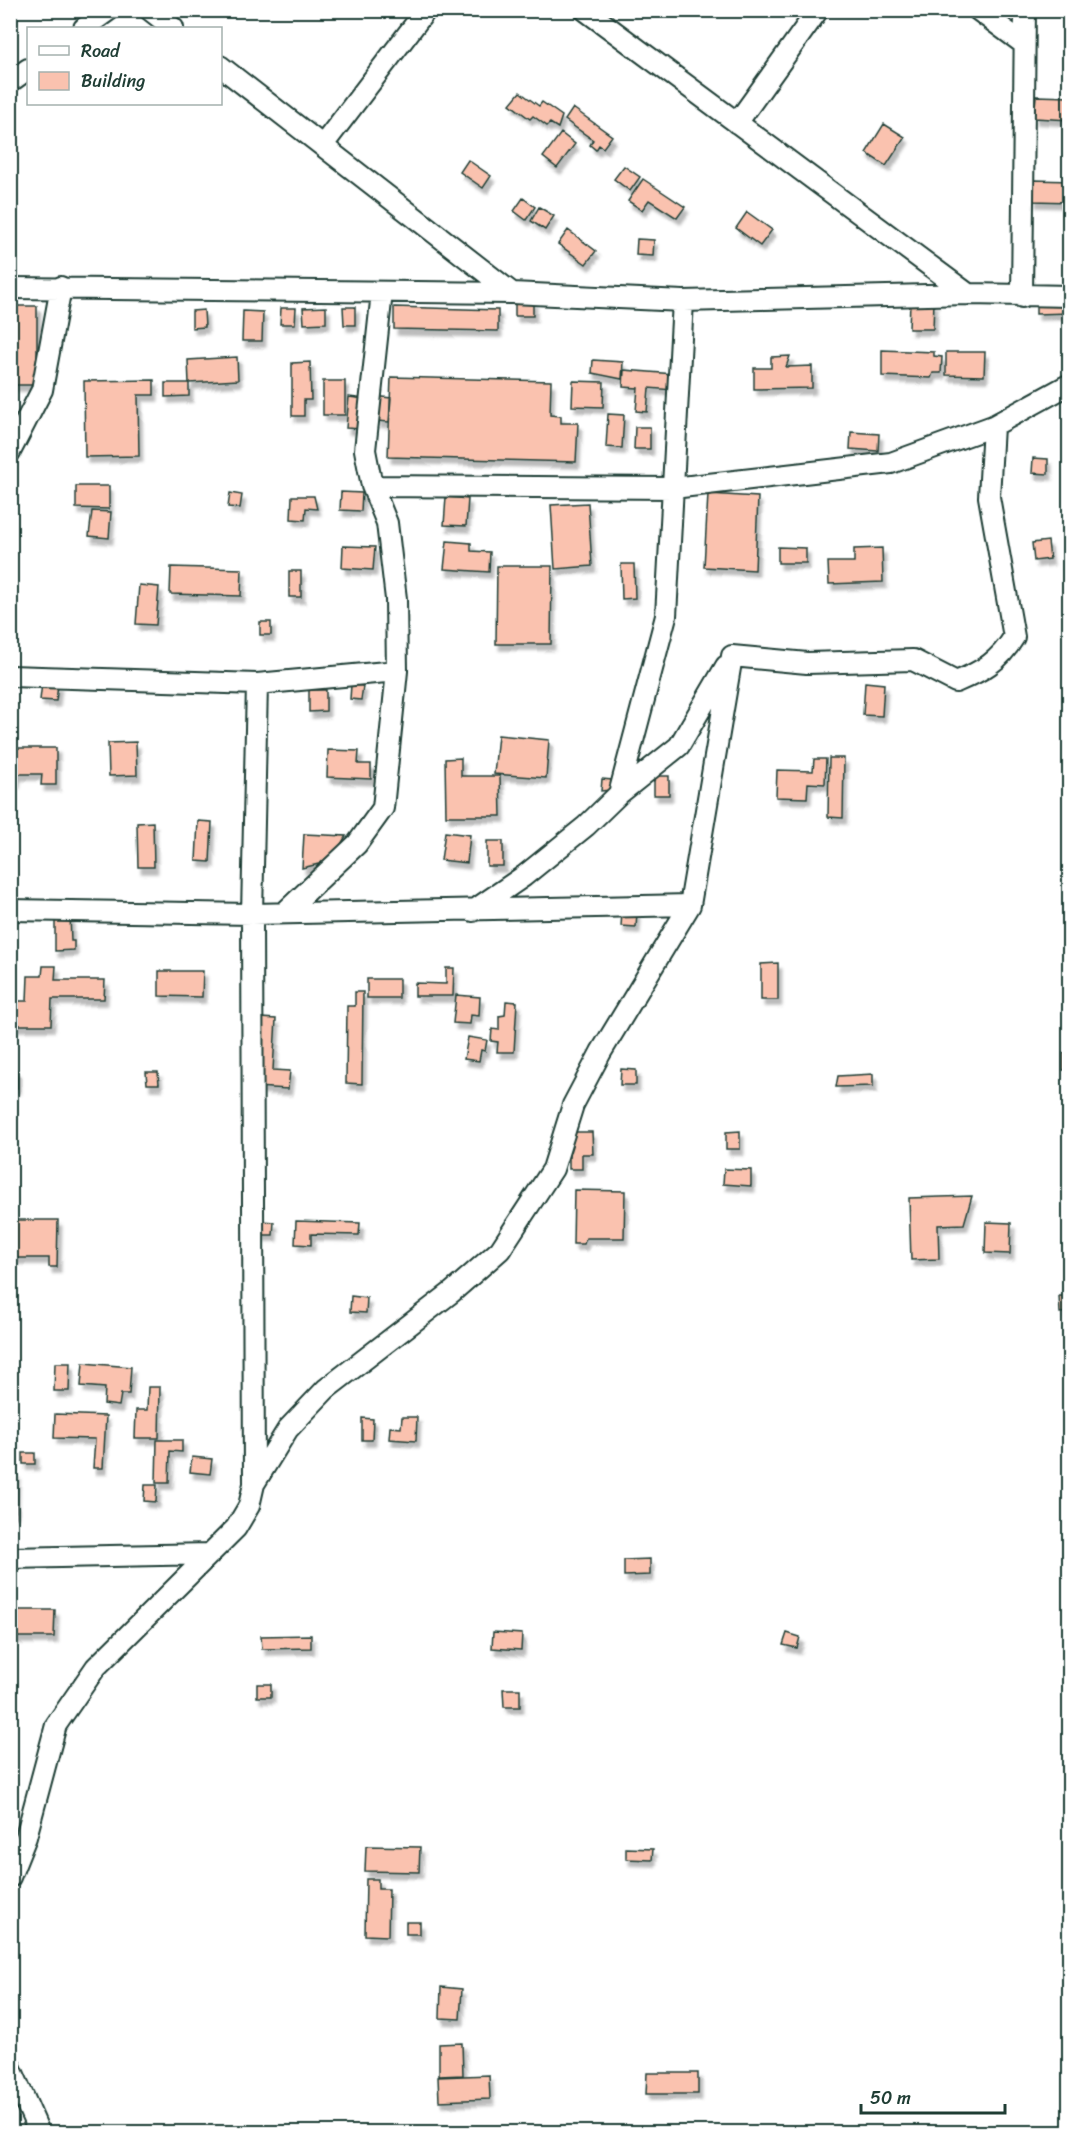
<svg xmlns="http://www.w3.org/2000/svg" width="1080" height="2143" viewBox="0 0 1080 2143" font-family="Sriracha,sans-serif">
	<defs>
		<filter id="shadow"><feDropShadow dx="3.5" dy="6" stdDeviation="1.5" flood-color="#0004"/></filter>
	</defs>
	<rect width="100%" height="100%" fill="#fff"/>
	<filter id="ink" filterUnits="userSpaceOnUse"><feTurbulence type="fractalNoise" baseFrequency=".0167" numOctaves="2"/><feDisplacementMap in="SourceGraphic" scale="12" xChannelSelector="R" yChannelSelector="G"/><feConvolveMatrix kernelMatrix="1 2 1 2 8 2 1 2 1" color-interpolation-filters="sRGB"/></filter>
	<g filter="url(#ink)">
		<path fill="#fac2af" stroke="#1f3d34" stroke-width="1.5" filter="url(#shadow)" d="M520,92L539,106L542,102L562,116L558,128L550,123L547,126L533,116L530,119L510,104Z
			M1036,96L1070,97V120L1034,118Z
			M573,108L612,136L603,148L599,145L596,150L590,145L593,140L565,120Z
			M884,124L905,137L886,166L866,153Z
			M561,133L575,144L557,168L543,157Z
			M468,160L491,176L483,188L460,172Z
			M624,166L640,177L630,191L614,179Z
			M643,179L685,207L677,218L649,200L642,210L628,201Z
			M1033,180L1070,181V202L1033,201Z
			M523,198L535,207L526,220L514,211Z
			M539,207L554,216L545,230L531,221Z
			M747,212L772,230L760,246L736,228Z
			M568,230L596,251L586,264L558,244Z
			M637,239L654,240L653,256L636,255Z
			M515,301H533V316H515Z
			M910,302H934L933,329H909Z
			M1070,303V313L1036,314V304Z
			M10,306H37V385H10Z
			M326,307V323L304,324L303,308Z
			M343,307H355V325H344Z
			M394,307L498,310V331L394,329Z
			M281,308H296L295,324H280Z
			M204,310L205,327L192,328V311Z
			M243,311L263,312L262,341H242Z
			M882,350L934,352V356L942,357L941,373H933L931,378L882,376Z
			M946,352H985L984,376L946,375Z
			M790,356L786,367L812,366V388L754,389V368H771V357Z
			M237,357L238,380L189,383L188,360Z
			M593,360L623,362L622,379L592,373Z
			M310,362L311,400H304V416H292V363Z
			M624,370L674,374L673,390L649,388L647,412L636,411L638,388L623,387Z
			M391,377L551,381L550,415L561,416V423H578L576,462L388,457Z
			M154,380V395H138L139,456L85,457L84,381Z
			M323,381H345V415H323Z
			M573,381L604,382L603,407L572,406Z
			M165,383H189V396L165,397Z
			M374,396L391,398L389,422L377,421Z
			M349,397L365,399L362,429L346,428Z
			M608,414L624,415L622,448L606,447Z
			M635,427H650V449H634Z
			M851,432L879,434L878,451L850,449Z
			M1033,458L1048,459V474L1032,473Z
			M76,486H109V509L76,508Z
			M341,492L362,493L361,511L340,510Z
			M230,493L242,495L240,508L228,507Z
			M708,494L758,497L755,570L704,567Z
			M292,496H314L317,509L306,508L305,520L291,519Z
			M446,497L468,499L466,526L444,525Z
			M588,503L592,566L555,569L551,505Z
			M92,511L111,512L109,538L89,536Z
			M447,541L471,543V551L490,552L489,572L444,569Z
			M1048,541L1050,559L1034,561L1032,543Z
			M343,546L375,547L373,570L342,568Z
			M778,547L806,548V563H778Z
			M882,548L883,582L829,584L828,562H854V549Z
			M621,564H634L635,598L622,599Z
			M497,566H552L551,644H496Z
			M171,567L242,569L241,596L170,594Z
			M289,571H301V597H289Z
			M139,585L159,587L156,625L136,624Z
			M260,622H271V635H260Z
			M865,682L884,684L882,716L863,715Z
			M42,683L58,685L56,701L40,700Z
			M351,685L363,686L361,700L350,699Z
			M309,690H326V711L309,712Z
			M498,735L549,740L546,778L494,774Z
			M136,742L137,775L109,776L108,743Z
			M10,748H56V785H41L42,774H17L16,782H10Z
			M328,750L359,751L358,764H371V779L327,777Z
			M461,758V776H500L501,816H446L445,759Z
			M829,758H844L843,818L828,817Z
			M814,759H826L825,784L808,783L807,798L776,797L777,770L813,771Z
			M654,776H669V795H654Z
			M602,779L612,780L611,790L601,791Z
			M198,821L212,822L210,862L196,861Z
			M153,822L154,867H138L137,823Z
			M445,832L470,835L467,863L441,860Z
			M304,834L346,836L331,861L302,868Z
			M487,841H503V866H487Z
			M622,913L637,914L636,927L621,926Z
			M55,915H70L71,941H74V950L55,951Z
			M778,963V1000H761V964Z
			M43,966H56L55,980H105L104,999H52L51,1025H10V1001H27L28,976H42Z
			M446,968H454L453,996H415V983L446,984Z
			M159,971H203L202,997L159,996Z
			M367,979H399V998H367Z
			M355,992H363L362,1084L346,1083L347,1006H355Z
			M456,995L480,997L479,1016L471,1015L470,1024L453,1023Z
			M506,1001L517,1002L514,1052H497L498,1042L491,1041L492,1029L499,1030V1016L505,1015Z
			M261,1018L276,1019L273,1070L290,1071L288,1089L256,1087Z
			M468,1037L487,1040L485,1051L481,1050L479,1061L464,1059Z
			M1063,1053H1070V1070H1063Z
			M621,1069L636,1070V1085H620Z
			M10,1070H17V1088H10Z
			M146,1072H158L159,1084H147Z
			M873,1074V1086L836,1087L838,1076Z
			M740,1131V1149H726V1132Z
			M569,1132H592L593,1154H582V1169H569Z
			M724,1169L751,1170V1186L723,1184Z
			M574,1190L625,1191L624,1238H586L584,1244H573Z
			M972,1196L964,1224L938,1225L939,1259L911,1260L909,1198Z
			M10,1220H58L57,1267H49V1258H10Z
			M261,1221L274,1222L273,1235H260Z
			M296,1221L360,1223L359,1235L311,1234V1245L295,1244Z
			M986,1222L1011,1223L1010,1254L985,1253Z
			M351,1296L367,1298L366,1313L350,1312Z
			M1059,1296H1070V1312L1060,1313Z
			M55,1363H70L69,1391H54Z
			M83,1363L131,1367L129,1394H121L119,1406L104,1404L105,1388L81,1386Z
			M148,1387H160L159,1438H135L136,1410H147Z
			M55,1414L106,1416L103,1468H93L95,1439L54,1438Z
			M402,1417H417L416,1441L389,1439L390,1427L401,1428Z
			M362,1418L373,1419L372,1440H362Z
			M10,1439H14V1459H10Z
			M157,1440H182V1452L170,1451L169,1483H156Z
			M23,1453H35V1464H23Z
			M192,1457L212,1459L210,1474L190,1472Z
			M10,1473H16L15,1512H10Z
			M145,1485H157L156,1502L144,1501Z
			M650,1559V1575L624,1576V1560Z
			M10,1610H55L54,1637H10Z
			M493,1632L522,1634L521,1650L492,1648Z
			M787,1633L800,1637L797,1648L783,1645Z
			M311,1635V1648L262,1649L261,1636Z
			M257,1684H271V1697H257Z
			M503,1689H520V1707H504Z
			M366,1846L420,1847L419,1872L365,1871Z
			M626,1848L653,1849L652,1860L626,1859Z
			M366,1879H378V1889H389L388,1936L365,1935Z
			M406,1922H420V1934H406Z
			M441,1987L462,1989L460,2019L440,2018Z
			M462,2043L463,2075L439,2076V2044Z
			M647,2073H698V2094H646Z
			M489,2075L490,2099L439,2101L438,2077Z"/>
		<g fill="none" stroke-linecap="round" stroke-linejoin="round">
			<defs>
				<path id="minor" d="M150,10L173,28
					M585,10L968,294
					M978,10L1024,44
					M84,28L109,10
					M220,66L512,293
					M10,82L28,69
					M737,123L818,10
					M323,145L426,10
					M10,288L512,293L683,301L968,294L1070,296
					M1022,297L1025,10
					M10,452L42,390L61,287
					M372,486L673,488L891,463L993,426L1070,384
					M732,656L807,663L913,660L956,682C982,671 999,662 1014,637L989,497L993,426
					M10,676L257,684L397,671
					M619,794L679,746L726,666
					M10,910L252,914L690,905
					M473,911L524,876L586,826L619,794L666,616L683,301
					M284,913L357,844L383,808L397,671L396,599L387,523L372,486L365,450L382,292
					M254,1484L288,1429L326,1389L452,1292L500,1250L553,1169L573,1105L601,1052L690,905L732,656
					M10,1558L210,1554
					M10,1877L26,1837L56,1725L96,1667L236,1528L249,1506L254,1484L252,914L257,684
					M10,2066L39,2132"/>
			</defs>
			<use href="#minor" stroke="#1f3d34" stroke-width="24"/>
			<use href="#minor" stroke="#fff" stroke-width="20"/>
		</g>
	</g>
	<rect width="1080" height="2143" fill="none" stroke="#fff" stroke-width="36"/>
	<rect x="18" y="18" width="1044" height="2107" fill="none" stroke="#1f3d34" stroke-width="2" filter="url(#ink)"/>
	<rect x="27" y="27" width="195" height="78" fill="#ffffff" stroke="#a5b1ae" stroke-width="1.5"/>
	<rect x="39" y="46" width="30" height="9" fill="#ffffff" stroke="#a5b1ae" stroke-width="1.5"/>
	<text x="81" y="57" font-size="18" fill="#1f3d34">Road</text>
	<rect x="39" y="72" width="30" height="18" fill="#fac2af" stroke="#a5b1ae" stroke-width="1.5"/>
	<text x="81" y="87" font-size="18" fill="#1f3d34">Building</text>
	<path d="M861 2104v9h144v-9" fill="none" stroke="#1f3d34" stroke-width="3"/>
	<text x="870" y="2104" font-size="18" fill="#1f3d34" stroke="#ffffff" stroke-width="4.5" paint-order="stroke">50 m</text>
</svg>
